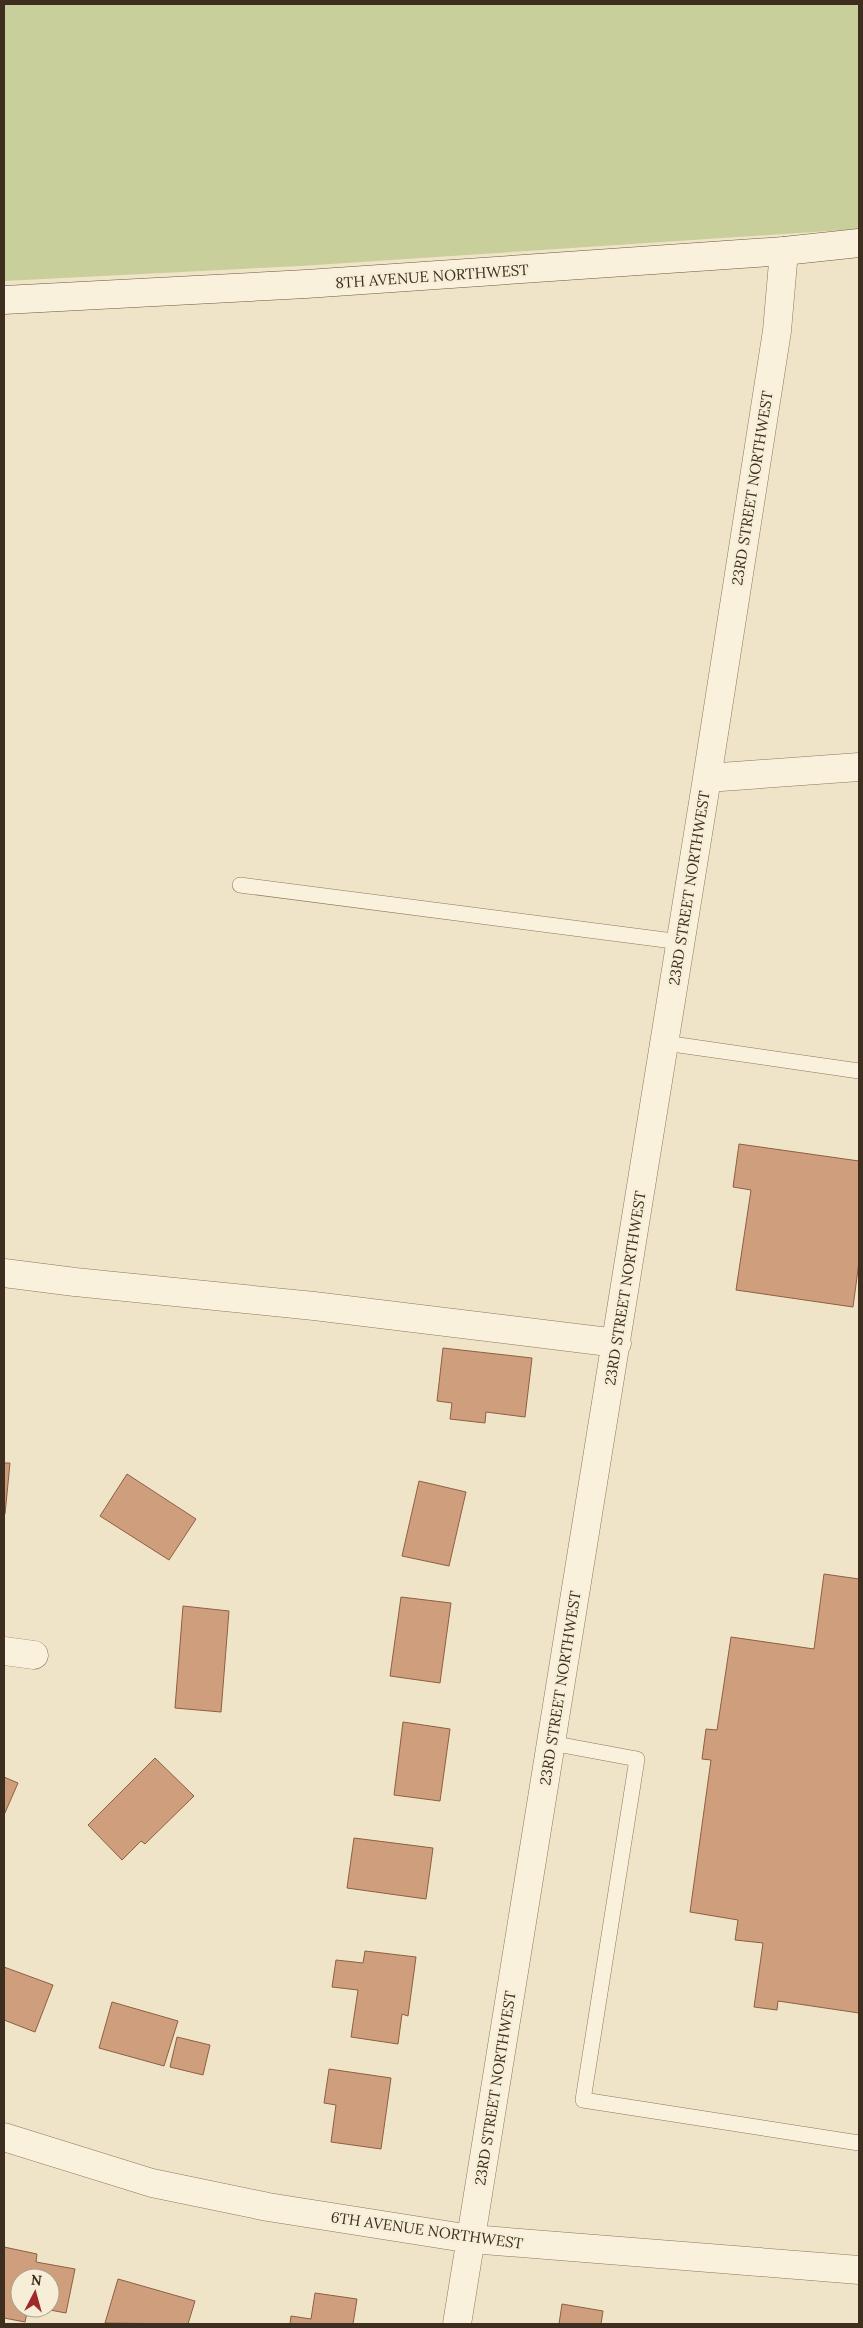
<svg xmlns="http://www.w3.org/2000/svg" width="863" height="2328" viewBox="0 0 863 2328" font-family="Lora,serif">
	<rect width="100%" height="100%" fill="#f0e4c8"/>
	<path fill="#c9cf9b" d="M4,4H859V229L301,266L4,281Z"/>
	<path fill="#cf9f7d" stroke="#8d5f41" d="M739,1144L859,1161V1262L853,1307L736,1290L751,1190L733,1187Z
		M443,1348L532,1358L525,1417L486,1412L485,1423L450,1419L452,1403L437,1401Z
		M4,1463H10L5,1514H4Z
		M127,1474L196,1519L169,1560L100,1516Z
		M419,1481L466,1492L449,1566L402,1556Z
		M824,1574L859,1579V2013L778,2001L777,2010L754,2007L763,1943L735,1940L738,1920L690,1912L711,1760L702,1759L706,1729L717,1730L731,1637L814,1649Z
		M401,1597L451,1603L440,1683L390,1676Z
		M183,1606L229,1611L221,1712L175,1708Z
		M403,1722L450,1729L440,1801L394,1795Z
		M155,1758L194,1796L145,1844L141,1841L122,1860L88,1825Z
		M4,1777L18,1783L4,1815Z
		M354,1838L433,1848L426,1899L347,1888Z
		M365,1951L416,1957L408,2016L402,2014L398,2044L351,2037L358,1990L332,1987L336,1960L363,1963Z
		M4,1967L53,1985L35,2032L4,2020Z
		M112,2002L178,2021L164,2066L99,2048Z
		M177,2037L210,2045L203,2075L170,2067Z
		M329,2069L391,2078L381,2149L331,2142L336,2105L324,2103Z
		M4,2247L37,2254L36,2262L75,2269L66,2313L39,2308H50V2278H20V2308H28L25,2322L4,2318Z
		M118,2279L195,2301L188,2324L105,2323Z
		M315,2293L357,2299L353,2324H290L291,2316L311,2319Z
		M562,2304L603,2311L601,2324H559Z"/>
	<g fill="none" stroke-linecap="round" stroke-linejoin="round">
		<defs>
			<path id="lane" d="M240,885L681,942
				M665,1043L859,1071
				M551,1743L637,1759L583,2100L859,2143"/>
			<path id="street" d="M707,778L859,767
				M4,1273L75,1282L314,1306L617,1343
				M4,1651L34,1655
				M4,2137L152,2183L268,2207L471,2239L859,2270
				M457,2324L707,778L777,331L784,251"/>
			<path id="secondary" d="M4,300L306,284L784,251L859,243"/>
		</defs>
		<use href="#lane" stroke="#8d765c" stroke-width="16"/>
		<use href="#street" stroke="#8d765c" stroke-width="29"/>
		<use href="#secondary" stroke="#6f573f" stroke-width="29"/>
		<use href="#lane" stroke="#faf1dc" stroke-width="15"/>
		<use href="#street" stroke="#faf1dc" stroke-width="28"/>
		<use href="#secondary" stroke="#faf1dc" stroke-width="28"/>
	</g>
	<g text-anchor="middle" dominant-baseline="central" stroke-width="5" stroke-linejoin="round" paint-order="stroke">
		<g font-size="15" fill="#3d2e20" stroke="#f7eed8">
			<text transform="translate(432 276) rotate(-4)">8TH AVENUE NORTHWEST</text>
			<text transform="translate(752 488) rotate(-81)">23RD STREET NORTHWEST</text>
			<text transform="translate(689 888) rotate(-81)">23RD STREET NORTHWEST</text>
			<text transform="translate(625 1288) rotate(-81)">23RD STREET NORTHWEST</text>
			<text transform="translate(560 1688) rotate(-81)">23RD STREET NORTHWEST</text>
			<text transform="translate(495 2088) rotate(-81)">23RD STREET NORTHWEST</text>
			<text transform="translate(427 2230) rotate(8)">6TH AVENUE NORTHWEST</text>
		</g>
	</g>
	<rect width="863" height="2328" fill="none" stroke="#3d2e20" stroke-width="10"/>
	<g transform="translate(35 2293) rotate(6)"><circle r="24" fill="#f7eed8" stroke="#ada18e"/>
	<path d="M0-4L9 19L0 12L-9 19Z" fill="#9e2a2b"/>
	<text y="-8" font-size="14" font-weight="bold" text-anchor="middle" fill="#3d2e20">N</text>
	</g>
</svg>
